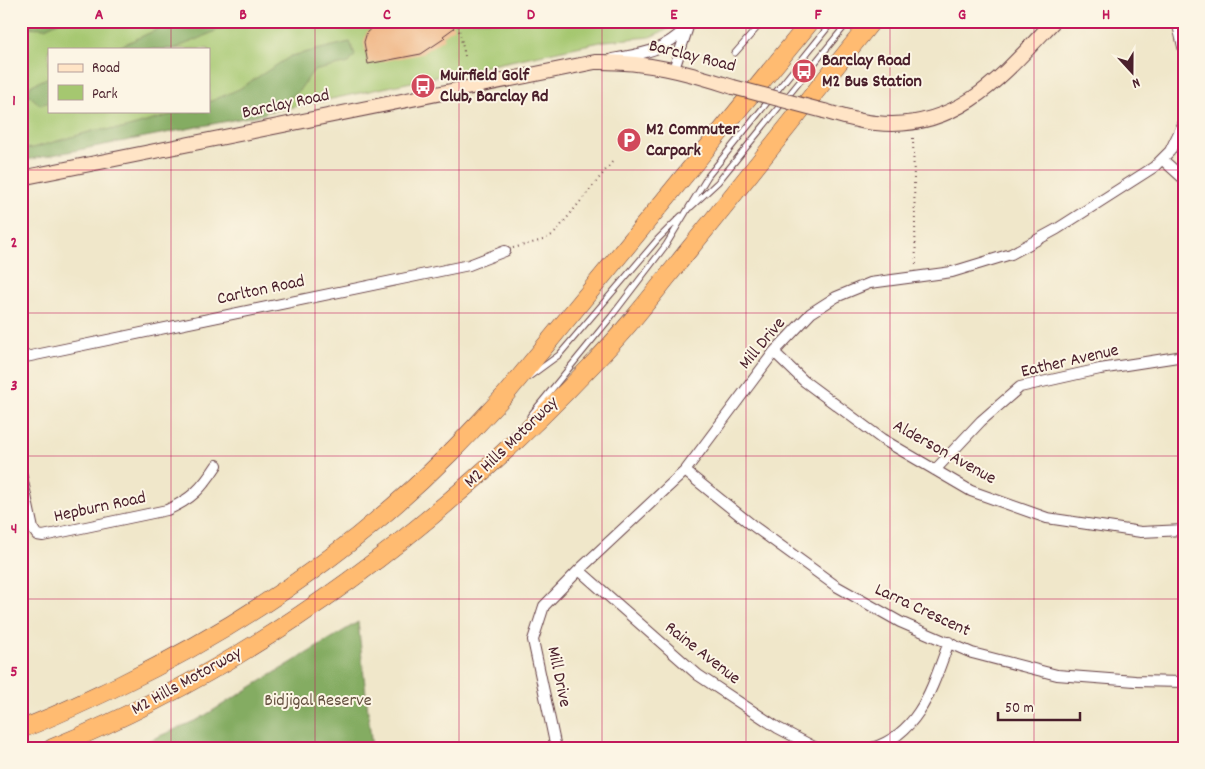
<svg xmlns="http://www.w3.org/2000/svg" width="1205" height="769" viewBox="0 0 1205 769" font-family="Dekko,sans-serif">
	<rect width="100%" height="100%" fill="#fcf5e5"/>
	<filter id="ink" filterUnits="userSpaceOnUse"><feTurbulence type="fractalNoise" baseFrequency=".02" numOctaves="2"/><feDisplacementMap in="SourceGraphic" scale="10" xChannelSelector="R" yChannelSelector="G"/><feConvolveMatrix kernelMatrix="1 2 1 2 8 2 1 2 1" color-interpolation-filters="sRGB"/></filter>
	<filter id="wash" filterUnits="userSpaceOnUse"><feTurbulence type="fractalNoise" baseFrequency=".0096" numOctaves="4" result="noise"/><feDisplacementMap in="SourceGraphic" scale="20" xChannelSelector="R" yChannelSelector="G"/><feGaussianBlur stdDeviation="1.12" result="paint"/><feColorMatrix in="noise" values="0 0 0 0 0 0 0 0 0 0 0 0 0 0 0 0 0 1.4 0 .05"/><feComposite in="paint" operator="in"/></filter>
	<g filter="url(#wash)">
		<rect width="100%" height="100%" fill="#f0e7ca"/>
		<path fill="#a5c770" stroke="#78734e" fill-rule="evenodd" d="M21,21H677L675,26L650,37L605,41L303,105L21,160ZM49,49H209V111H49Z"/>
		<path fill="#84ac62" stroke="#676646" d="M21,21H60L45,28L21,27Z
			M176,21H239L174,49H114Z
			M350,42L355,55L349,63L313,71L298,92L264,114L21,161V149L33,148L96,130L122,129L184,111H209V102L239,89L291,56Z
			M49,77V102L40,105L28,94L30,86Z
			M358,622L372,748H132L199,719Z"/>
		<g id="blocks">
			<path fill="#efb17e" d="M401,21H450L454,28L443,36L445,38L421,54L368,64L364,42L367,32L373,27Z"/>
		</g>
	</g>
	<g filter="url(#ink)">
		<use href="#blocks" fill-opacity="0" stroke="#633d43" stroke-width="1"/>
		<g fill="none" stroke-linecap="round" stroke-linejoin="round">
			<defs>
				<path id="lane" d="M735,53L763,21
					M691,207L718,182L849,21
					M529,377L559,355L658,239L681,216
					M530,416L611,317L666,245L708,176L833,21"/>
				<path id="street" d="M1177,21L1184,51
					M613,59C649,52 660,52 688,27
					M674,69L687,30
					M1182,129L1184,150
					M1163,160L1184,179
					M774,352L804,381L882,439L971,491L1047,518L1141,532L1184,530
					M21,358L469,265L505,251
					M935,470L981,421L1020,387L1100,369L1184,356
					M685,471L752,525L836,586L900,622L972,653L1057,675L1135,681L1184,682
					M21,472L33,529L37,535L43,536L167,510C192,499 202,488 217,465
					M579,570L698,675L778,728L816,748
					M556,748L533,640L544,606L579,570L685,471L774,352L811,313L836,297L870,283L952,272L1011,254L1057,229L1154,167L1170,151L1184,122
					M872,748C921,733 933,684 949,642"/>
				<path id="secondary" d="M824,111C841,116 859,122 876,123C958,132 1004,74 1054,21
					M21,178L595,62C644,61 687,72 733,87"/>
				<path id="highway" d="M21,729C54,717 86,701 118,686C240,627 355,549 450,453C469,434 487,414 505,395L811,21
					M52,748C259,664 437,528 590,367C625,331 656,291 687,252C749,176 810,98 872,21"/>
			</defs>
			<use href="#lane" stroke="#633d43" stroke-width="7"/>
			<use href="#street" stroke="#633d43" stroke-width="12"/>
			<use href="#secondary" stroke="#633d43" stroke-width="16"/>
			<use href="#highway" stroke="#633d43" stroke-width="19"/>
			<path stroke="#633d43" stroke-width="2" stroke-dasharray="1 4" stroke-linecap="butt" d="M457,21L465,56
				M490,21H501
				M362,27L392,21
				M913,138L916,267
				M513,248L543,240L554,234L613,161"/>
			<use href="#lane" stroke="#fff" stroke-width="5"/>
			<use href="#street" stroke="#fff" stroke-width="10"/>
			<use href="#secondary" stroke="#ffe4c6" stroke-width="14"/>
			<use href="#highway" stroke="#ffbb71" stroke-width="18"/>
			<defs>
				<path id="secondary-bridge" d="M733,87L824,111"/>
			</defs>
			<use href="#secondary-bridge" stroke="#633d43" stroke-width="16" stroke-linecap="butt"/>
			<use href="#secondary-bridge" stroke="#ffe4c6" stroke-width="14"/>
		</g>
	</g>
	<path fill="none" stroke="#c2185b" stroke-width="1" stroke-opacity="0.55" d="M171,21V49M315,21V748M459,21V748M602,21V748M746,21V748M890,21V748M1034,21V748M171,111V748M21,170H1184M21,313H1184M21,456H1184M21,599H1184"/>
	<defs>
		<symbol id="bus-disc" viewBox="-11 -11 22 22"><circle r="9.5" fill="#d1495b" stroke="#fcf5e5"/><path d="M-5-6H5V4H4V6H2V4H-2V6H-4V4H-5ZM-3.5-4V0h7V-4ZM-3.5 1.2v1.5H-2V1.2ZM2 1.2v1.5H3.5V1.2Z" fill="#fff"/></symbol>
		<symbol id="parking-disc" viewBox="-11 -11 22 22"><circle r="9.5" fill="#d1495b" stroke="#fcf5e5"/><path d="M-3.5-5.5H1a3.5 3.5 0 0 1 0 7H-1V5.5H-3.5ZM-1-3.4V-.6H.8a1.4 1.4 0 0 0 0-2.8Z" fill="#fff"/></symbol>
	</defs>
	<g fill-rule="evenodd">
		<use href="#bus-disc" x="790" y="57" width="28" height="28"/>
		<use href="#bus-disc" x="409" y="72" width="28" height="28"/>
		<use href="#parking-disc" x="615" y="126" width="28" height="28"/>
	</g>
	<g text-anchor="middle" dominant-baseline="central" stroke-width="4" stroke-linejoin="round" paint-order="stroke">
		<g font-size="18" fill="#4a1f2b" stroke="#fcf5e5">
			<text transform="translate(692 57) rotate(14)">Barclay Road</text>
			<text transform="translate(286 105) rotate(-12)">Barclay Road</text>
			<text transform="translate(261 291) rotate(-12)">Carlton Road</text>
			<text transform="translate(763 344) rotate(-50)">Mill Drive</text>
			<text transform="translate(1070 362) rotate(-13)">Eather Avenue</text>
			<text transform="translate(512 443) rotate(-44)">M2 Hills Motorway</text>
			<text transform="translate(944 453) rotate(29)">Alderson Avenue</text>
			<text transform="translate(100 508) rotate(-12)">Hepburn Road</text>
			<text transform="translate(922 611) rotate(25)">Larra Crescent</text>
			<text transform="translate(702 654) rotate(38)">Raine Avenue</text>
			<text transform="translate(558 677) rotate(78)">Mill Drive</text>
			<text transform="translate(187 682) rotate(-29)">M2 Hills Motorway</text>
		</g>
		<g font-size="18" font-weight="bold" fill="#4a1f2b" stroke="#fcf5e5" text-anchor="start">
			<text x="822" y="61">Barclay Road<tspan x="822" dy="21">M2 Bus Station</tspan></text>
			<text x="440" y="76">Muirfield Golf<tspan x="440" dy="21">Club, Barclay Rd</tspan></text>
			<text x="646" y="130">M2 Commuter<tspan x="646" dy="21">Carpark</tspan></text>
		</g>
		<g font-size="18" fill="#655140" stroke="#fcf5e5">
			<text x="318" y="701">Bidjigal Reserve</text>
		</g>
	</g>
	<rect width="1205" height="769" fill="none" stroke="#fcf5e5" stroke-width="55"/>
	<rect x="48" y="48" width="162" height="65" fill="#fcf5e5" stroke="#b59f9b"/>
	<rect x="58" y="64" width="25" height="8" fill="#ffe4c6" stroke="#b59f9b"/>
	<text x="92" y="72" font-size="15" fill="#4a1f2b">Road</text>
	<rect x="58" y="85" width="25" height="15" fill="#a5c770" stroke="#b59f9b"/>
	<text x="92" y="98" font-size="15" fill="#4a1f2b">Park</text>
	<g transform="translate(1132 72) rotate(159)" stroke="#fcf5e5" stroke-width="4" paint-order="stroke">
	<path d="M0-4L9 19L0 12L-9 19Z" fill="#4a1f2b"/>
	<text y="-8" font-size="14" font-weight="bold" text-anchor="middle" fill="#4a1f2b">N</text>
	</g>
	<path d="M998 712v8h82v-8" fill="none" stroke="#4a1f2b" stroke-width="2.5"/>
	<text x="1005" y="712" font-size="15" fill="#4a1f2b" stroke="#fcf5e5" stroke-width="4" paint-order="stroke">50 m</text>
	<rect x="28" y="28" width="1150" height="714" fill="none" stroke="#c2185b" stroke-width="2"/>
	<g font-size="16" text-anchor="middle" font-weight="bold" fill="#c2185b">
		<text x="99" y="19">A</text>
		<text x="243" y="19">B</text>
		<text x="387" y="19">C</text>
		<text x="531" y="19">D</text>
		<text x="674" y="19">E</text>
		<text x="818" y="19">F</text>
		<text x="962" y="19">G</text>
		<text x="1106" y="19">H</text>
		<text x="14" y="105">1</text>
		<text x="14" y="247">2</text>
		<text x="14" y="390">3</text>
		<text x="14" y="533">4</text>
		<text x="14" y="676">5</text>
	</g>
</svg>
